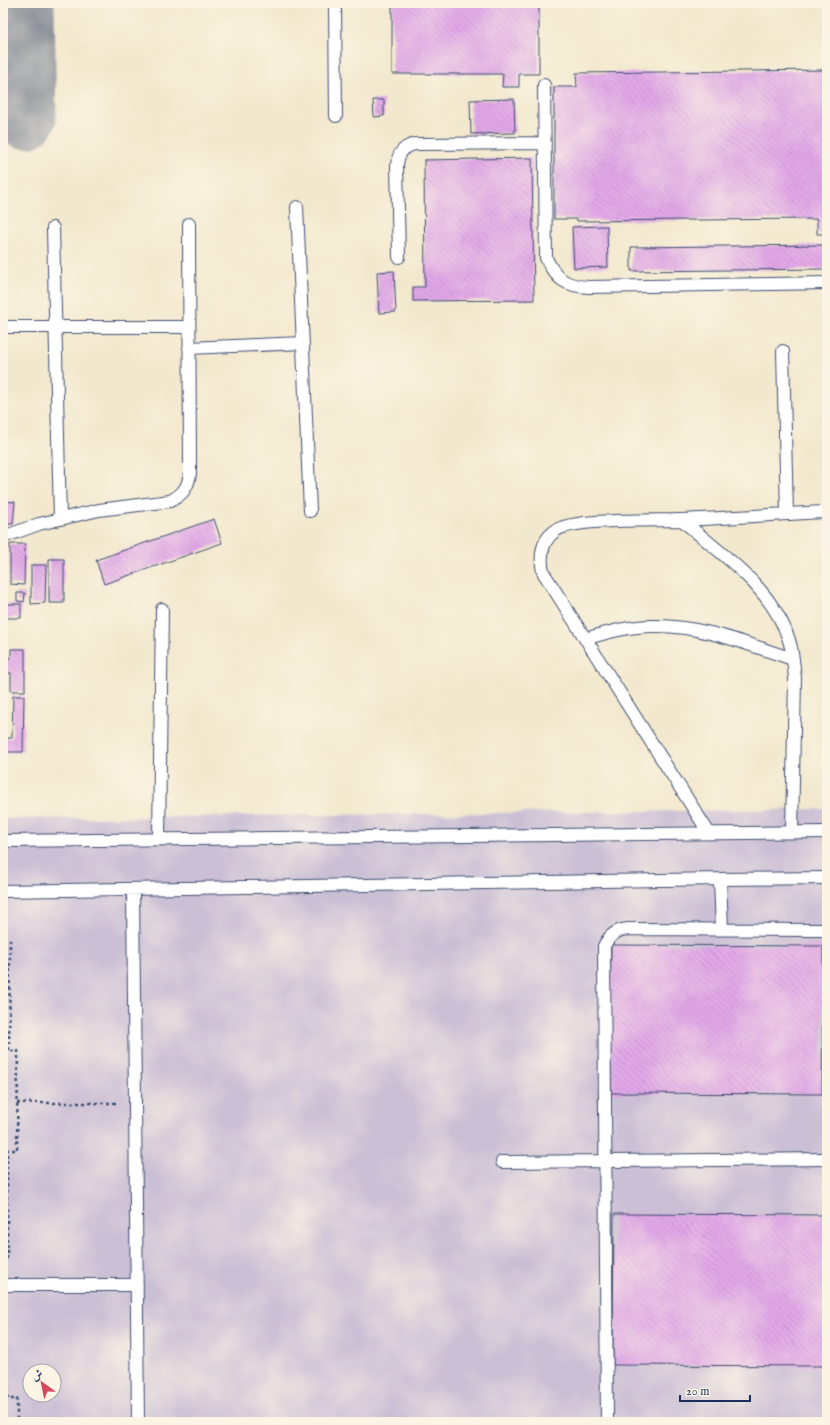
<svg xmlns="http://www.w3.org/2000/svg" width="830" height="1425" viewBox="0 0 830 1425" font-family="'IM FELL English',Amiri,serif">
	<defs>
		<pattern id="building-back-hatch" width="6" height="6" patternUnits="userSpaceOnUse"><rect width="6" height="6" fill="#e2a8e8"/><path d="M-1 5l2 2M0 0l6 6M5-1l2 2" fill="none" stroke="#b689bf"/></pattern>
	</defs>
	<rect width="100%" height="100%" fill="#fcf5e5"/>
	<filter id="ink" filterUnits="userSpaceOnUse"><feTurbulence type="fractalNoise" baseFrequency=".025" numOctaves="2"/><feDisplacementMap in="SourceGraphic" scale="8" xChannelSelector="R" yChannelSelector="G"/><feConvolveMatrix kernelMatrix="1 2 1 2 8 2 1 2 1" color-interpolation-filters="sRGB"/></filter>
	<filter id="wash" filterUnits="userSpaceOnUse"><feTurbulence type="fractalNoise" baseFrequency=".012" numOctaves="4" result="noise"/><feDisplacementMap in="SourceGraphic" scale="16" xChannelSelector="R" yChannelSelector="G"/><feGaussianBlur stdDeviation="0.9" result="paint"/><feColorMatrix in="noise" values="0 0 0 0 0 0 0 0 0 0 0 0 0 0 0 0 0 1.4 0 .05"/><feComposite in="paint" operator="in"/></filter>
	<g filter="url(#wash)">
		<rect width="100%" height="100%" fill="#f2e8cd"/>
		<path fill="#cbbfd5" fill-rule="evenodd" d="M827,809V1422H3V819ZM30,1371H54V1395H30Z"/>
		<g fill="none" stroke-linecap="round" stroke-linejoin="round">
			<path stroke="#868c96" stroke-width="63" d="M23,3L25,117"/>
		</g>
		<g id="blocks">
			<path fill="url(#building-back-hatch)" d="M392,3H539V74H519V87H502L503,74H392Z
				M827,70V234H817V219L577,221V219H554V87H577L576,73Z
				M514,99L515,133L471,134L470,100Z
				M373,100H384V116L374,117Z
				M532,158L534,300L413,301V287H425L424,160Z
				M607,226L608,267L574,268L572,227Z
				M827,245V269L631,271V247Z
				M394,271L396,312L379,313L377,272Z
				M3,501L15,502L13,524H3Z
				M214,519L222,543L104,584L96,560Z
				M10,544H25L24,585L10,584Z
				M49,559H64V603H49Z
				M31,565H46L45,603L31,604Z
				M17,593H25L24,602L17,601Z
				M3,604H21V618H3Z
				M11,649H25V691H11V673H3V658H11Z
				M13,696H24L23,752H3V738H12Z
				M611,945L823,946L822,1094L609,1093Z
				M3,1063H5V1137H3Z
				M614,1214L827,1215V1366L613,1365Z"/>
		</g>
	</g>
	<g filter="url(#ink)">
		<use href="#blocks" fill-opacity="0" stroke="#3b4b6f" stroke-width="1"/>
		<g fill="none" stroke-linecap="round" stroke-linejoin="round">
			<defs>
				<path id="service" d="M335,3L336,116
					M544,85L546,258C556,279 565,286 589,287L827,283
					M297,207L310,511
					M53,228L60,518
					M399,257L397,165C398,153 403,147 415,144L545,143
					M3,327H189
					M189,348L303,343
					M783,351L787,514
					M682,520C722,555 772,587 789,640C793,653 794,666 795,679L792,832
					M3,537L39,524L99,510L170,501C182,495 188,488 190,474L189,224
					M585,639C608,632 630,626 654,626C702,625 749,645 793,659
					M709,833L543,572C540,557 541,541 555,531C572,518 655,521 681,520C730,518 778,514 827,512
					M159,839L162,609
					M3,841L827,832
					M720,879L722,929
					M133,890L138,1422
					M3,891L720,879L827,878
					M502,1162L827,1159
					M3,1285H137
					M607,1422L604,946C610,935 616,930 628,929L827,930"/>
			</defs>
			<use href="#service" stroke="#3b4b6f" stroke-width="14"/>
			<path stroke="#3b4b6f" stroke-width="2.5" stroke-dasharray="3 3" stroke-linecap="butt" d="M3,940H10L9,1051H18L17,1150H7V1258H3
				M17,1103H118
				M3,1318L8,1399H17V1422"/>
			<use href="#service" stroke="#fff" stroke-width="12"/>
		</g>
	</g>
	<rect width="830" height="1425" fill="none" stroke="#fcf5e5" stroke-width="16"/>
	<g transform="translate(42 1383) rotate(327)"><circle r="19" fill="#fcf5e5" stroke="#a2a6af"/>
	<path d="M0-3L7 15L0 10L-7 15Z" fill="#d1495b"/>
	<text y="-6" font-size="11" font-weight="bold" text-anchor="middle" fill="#1b2f5e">ش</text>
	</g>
	<path d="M680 1395v6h70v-6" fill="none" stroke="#1b2f5e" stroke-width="2"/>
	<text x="686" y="1395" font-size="12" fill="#1b2f5e" stroke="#fcf5e5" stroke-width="3" paint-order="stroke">20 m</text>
</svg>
